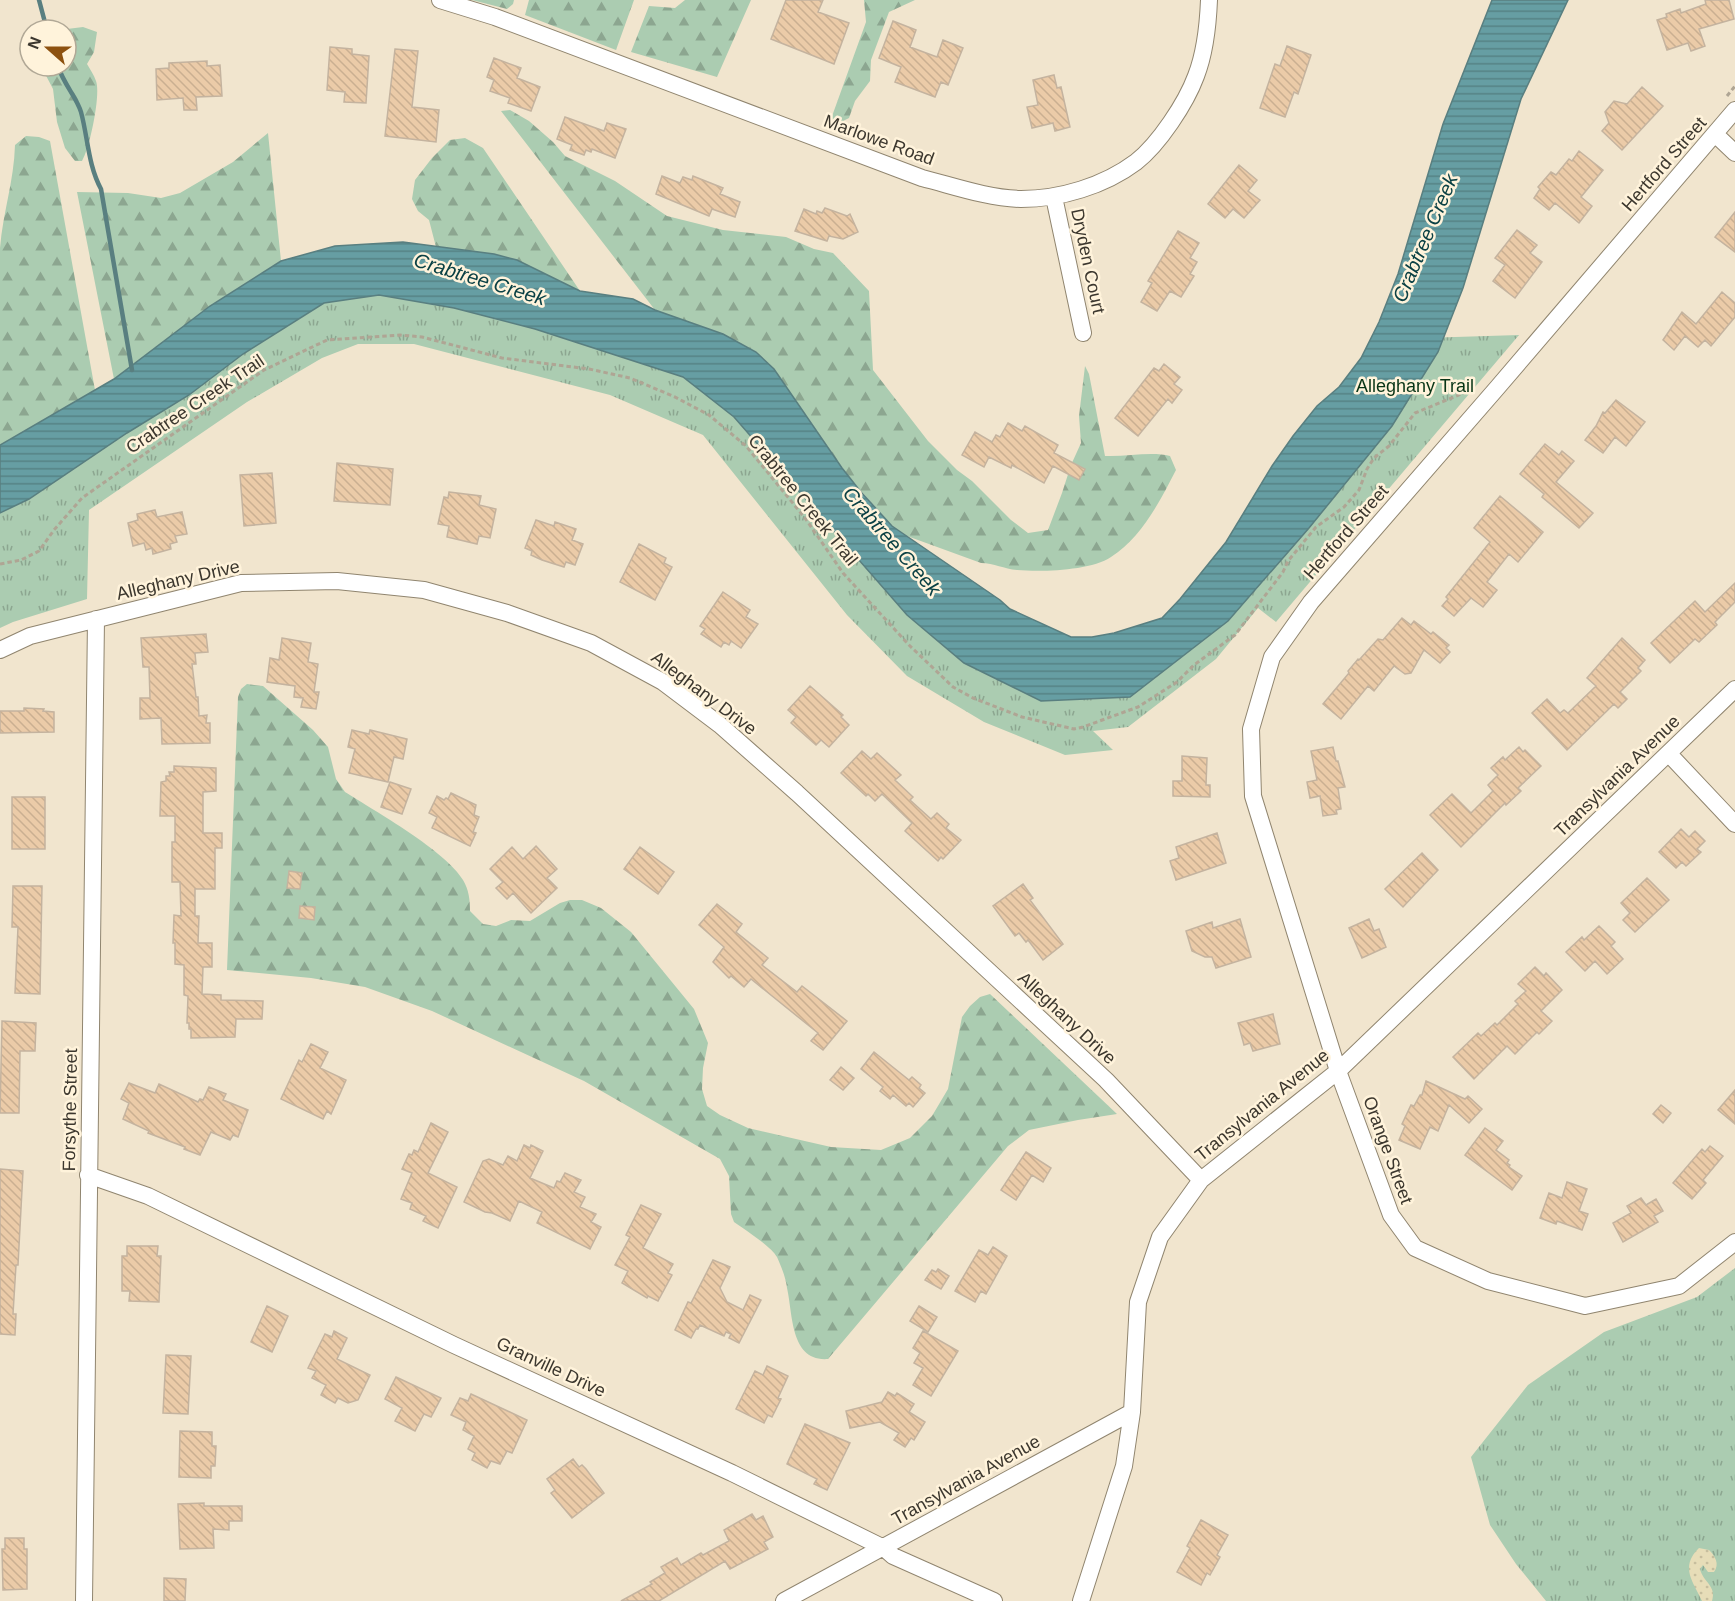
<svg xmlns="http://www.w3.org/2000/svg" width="1735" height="1601" viewBox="0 0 1735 1601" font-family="Arial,sans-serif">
	<defs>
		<pattern id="grass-tufts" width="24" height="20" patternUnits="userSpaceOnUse" patternTransform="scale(1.5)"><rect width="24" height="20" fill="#abccb1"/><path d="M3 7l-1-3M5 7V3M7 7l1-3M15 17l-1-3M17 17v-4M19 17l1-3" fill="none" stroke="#8ca690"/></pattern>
		<pattern id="forest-firs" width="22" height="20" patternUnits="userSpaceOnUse" patternTransform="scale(1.5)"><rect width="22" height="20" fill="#abccb1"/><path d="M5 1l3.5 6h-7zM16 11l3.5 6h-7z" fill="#8ca690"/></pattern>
		<pattern id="sand-dots" width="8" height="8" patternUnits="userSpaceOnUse" patternTransform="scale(1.5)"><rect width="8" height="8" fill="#e7ddb8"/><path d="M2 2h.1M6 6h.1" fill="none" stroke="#c7be9e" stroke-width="1.8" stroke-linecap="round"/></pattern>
		<pattern id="water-rules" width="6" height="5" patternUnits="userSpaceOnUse" patternTransform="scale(1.5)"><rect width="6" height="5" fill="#669ea3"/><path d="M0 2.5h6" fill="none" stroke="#558285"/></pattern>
		<pattern id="building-back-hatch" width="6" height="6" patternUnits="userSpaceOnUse" patternTransform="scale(1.5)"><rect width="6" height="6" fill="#ebcba8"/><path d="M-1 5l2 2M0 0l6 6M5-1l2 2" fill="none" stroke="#caaf91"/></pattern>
	</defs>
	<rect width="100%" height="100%" fill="#f1e5ce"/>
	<path fill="url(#grass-tufts)" d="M313,282L637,331L903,562L1089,666L1183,623L1391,339L1519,335L1276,622L1258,608L1216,659L1128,727L1093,731L1113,750L1065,755L984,722L907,676L847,615L703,435L610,395L414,344H358L322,358L247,402L89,510L87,599L13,622L0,628V482Z
		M1735,1268V1601H1546L1516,1564L1490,1525L1471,1457L1528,1385L1604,1332L1697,1297Z"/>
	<path fill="url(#forest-firs)" d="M472,0H514L513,4L507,9Z
		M529,0H634L616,50L525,15Z
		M685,0H751L717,77L631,52L649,6L675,8Z
		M864,0H915L889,12L871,60L870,81L855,101L849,118L837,124L831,119L866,22Z
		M83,27L97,32L94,52L87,64C90,69 94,75 96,81C101,94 90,148 82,161H75L65,148L57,122L53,89L41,66H66V30H59Z
		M510,110L529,121L553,142L565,156L615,181L667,216L723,230L786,237L814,249L833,253L869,291L873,370L928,441L957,470L972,481L1011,520L1028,533L1048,530L1062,493L1071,465L1081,443L1079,416L1085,366L1089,374L1105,456C1127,457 1151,451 1170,456L1176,470C1160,501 1142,537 1111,557C1090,571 1041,572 1017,570C1004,569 994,563 981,563L907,536L892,526L723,334L655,310L501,111Z
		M268,133L281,261L210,306L114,379L77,192L128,193L161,198L180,193L233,162Z
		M26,136L39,137L50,141L95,390L0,445V248C3,212 14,181 15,145Z
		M465,138L483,148L580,291L517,260L494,254L436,247L429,220L418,211L412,199L415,180L432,158L450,140Z
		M247,684L263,686L313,730L328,747L336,779L345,792C375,811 446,851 463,880C469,890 470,900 470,911L483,924L496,926L511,920L530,921L560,903L570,900H582L601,908L631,932L694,1009L708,1043L703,1068L702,1089L707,1106L720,1115L748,1128L831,1147L881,1150L910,1138L932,1116L948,1089L962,1017L970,1006L980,997L990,994L1117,1114L1078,1120L1029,1130L1008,1146L828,1359C790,1362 793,1314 787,1288C786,1278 781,1266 777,1257C771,1246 745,1230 734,1222L731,1214L729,1176L720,1159L584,1081L432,1011L365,987L311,978L227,970L238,697L241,689Z"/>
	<path fill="url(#sand-dots)" d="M1699,1548L1709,1550C1715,1556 1720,1564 1714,1572H1708L1703,1565L1700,1569C1703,1582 1717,1586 1712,1601H1702C1694,1583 1679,1567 1699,1548Z"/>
	<path fill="url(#water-rules)" stroke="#597f80" stroke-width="1.5" d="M1492,0H1568L1521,99L1463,288L1438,352L1392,426L1309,528L1228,621L1130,697L1041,701L964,663L907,615L734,417L683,377L535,329L454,308L379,295L324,303L243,354L189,395L127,433L29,499L0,513V445L114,379L210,306L281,261L335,246L403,242L494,254L517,260L580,291L633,299L655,310L723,334L756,352L774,369L842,468L861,492L892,526L1000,600L1010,609L1071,637H1092L1114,633L1162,618L1180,599L1226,542L1272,466L1293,436L1317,406L1339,387L1361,358L1379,322L1398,274L1443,124Z"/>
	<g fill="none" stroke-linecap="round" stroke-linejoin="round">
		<path stroke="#597f80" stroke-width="4.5" d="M39,0L47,30
			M58,66C63,83 77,98 81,112C88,138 88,165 101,189L132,370"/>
	</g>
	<path fill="url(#building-back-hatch)" stroke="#c4b39f" stroke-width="1.5" d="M786,0H823L818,12L849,23L834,64L771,39Z
		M1705,0H1729L1734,19L1699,29L1705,46L1691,51L1688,43L1667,50L1657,20L1667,17L1666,14L1680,9L1681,13L1706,4Z
		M893,21L916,30L910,47L937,57L943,40L963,48L948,85L941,82L935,97L895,82L901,67L879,58Z
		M1287,46L1311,55L1298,94L1294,92L1285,117L1260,108L1275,64L1280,66Z
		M330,47L352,49V54L369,56L366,103L344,102L345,92L327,90Z
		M395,49L418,51L412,107L439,110L436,142L385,136Z
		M494,58L521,68L517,78L540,87L531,111L508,103L510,98L490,91L494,80L487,77Z
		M207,61V66L220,65L222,96L196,97L197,110H184L183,98L157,100L156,69L169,68V63Z
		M1054,75L1057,88L1061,87L1070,127L1055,131L1053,123L1032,128L1027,107L1038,105L1033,80Z
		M1642,87L1663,106L1622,150L1602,131L1609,123L1605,112L1614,101L1627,104Z
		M565,117L604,131L607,123L626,129L615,158L592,149L591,152L586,150L584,155L570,150L572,145L557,139Z
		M1579,151L1603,170L1581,197L1592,206L1579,223L1555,203L1549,210L1534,198L1540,189L1538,187L1551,172L1556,175L1569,159L1572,161Z
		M1239,165L1257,180L1248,191L1260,200L1244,218L1233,209L1225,218L1208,204Z
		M662,176L680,183L683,177L692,180L693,176L723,188L720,194L740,202L735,217L712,209L709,216L656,194Z
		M825,208L847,216L850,214L858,232L843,239L829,236L827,241L795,231L804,209L816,214L817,211L822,213Z
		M1735,212V252L1715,237Z
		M1517,230L1537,245L1530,253L1542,262L1515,298L1493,281L1505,265L1495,258Z
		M1178,231L1199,243L1190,258L1197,262L1190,274L1194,276L1181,297L1170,291L1157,311L1141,302L1152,283L1148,281Z
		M1722,292L1735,303V317L1711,346L1705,340L1698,347L1685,336L1674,350L1663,340L1682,312L1696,324Z
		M1164,364L1180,377L1174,384L1182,390L1172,403L1168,399L1138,436L1115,418L1154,368L1159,371Z
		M1616,400L1645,422L1626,446L1615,437L1603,453L1585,440L1596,426L1603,412L1605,413Z
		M1008,423L1022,431L1025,426L1058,445L1054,453L1085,469L1079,480L1053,466L1044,483L1012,465L1011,468L989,457L984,467L962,455L975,432L992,442L996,435L1000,437Z
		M1545,444L1559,455L1562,451L1574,461L1556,482L1593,513L1579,528L1542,497L1544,494L1520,474Z
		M337,463L393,469L390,505L334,501Z
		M272,473L276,523L244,526L240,475Z
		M449,492L481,496L479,505L496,509L490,538L479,536L477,544L447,537L449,526L438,524L444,497L448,498Z
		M1500,496L1543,532L1518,562L1509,554L1487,582L1497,590L1483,607L1471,598L1454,616L1442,606L1448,599L1446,597L1490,542L1474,528Z
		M155,510L157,517L182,512L187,534L175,536L177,542L170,544L171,549L153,554L152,548L146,550L144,543L133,546L128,523L138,520L137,514Z
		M536,520L554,526L555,522L576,529L572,540L583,544L575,565L566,562L564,567L542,560L531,555L532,551L525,548Z
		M639,544L666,558L664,563L672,567L655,600L620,582Z
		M1735,583V602L1715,622L1717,625L1699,642L1695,639L1670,663L1651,643L1695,601L1705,612Z
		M723,592L750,610L746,617L758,624L741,648L731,641L729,645L724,642L721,647L701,634L705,629L700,626Z
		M1402,618L1411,625L1414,621L1431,634L1433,632L1449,645L1446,648L1450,652L1440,663L1424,650L1411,673L1405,674L1394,666L1374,691L1368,686L1341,719L1323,704L1349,673L1348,671L1358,659L1359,660L1378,639L1383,640Z
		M206,634L208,652L195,653L196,664H192L196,697H198L199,716L207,715L206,723H210V743L162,744L161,718L140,719V698H150L149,667H143L141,638Z
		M282,638L311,643L308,662L318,664L314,692H319L316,709L301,707L303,698L294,697L295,686L267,682L270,658L279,660Z
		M1622,638L1645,660L1638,668L1641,671L1620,692L1627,699L1618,708L1614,704L1567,750L1532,713L1547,699L1560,713L1564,710L1568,713L1596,686L1587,678Z
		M810,686L843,715L841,717L849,725L829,747L821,740L816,745L791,723L796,717L788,710Z
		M24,708L44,709L43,711L54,712V732L0,733V711H24Z
		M352,730L369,734L370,730L407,739L403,759L394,757L388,782L349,773L355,749L348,747Z
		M1333,747L1336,761H1338L1345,787L1338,788L1341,809L1336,810L1337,814L1323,816L1320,796L1310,798L1307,782L1317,780L1311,751Z
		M1519,747L1523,752L1525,750L1541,766L1518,788L1521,791L1506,805L1505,803L1461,847L1430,815L1452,794L1471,813L1493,791L1488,785L1498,775L1491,768L1503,757L1505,760Z
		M862,751L871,759L877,753L901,775L895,780L913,797L910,800L931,819L937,813L949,824L946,828L961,840L943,859L941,857L938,861L905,831L912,823L882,794L875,801L868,794L866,796L841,773Z
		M1182,756L1207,758L1206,785H1210V797L1173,796V781H1182Z
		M174,766L216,768V791L203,792V833H222V848H215V889H195V916H199L198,943H212V967H203L202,994L221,995V1000L263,1001L262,1019H236L235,1037L191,1038V1029H189V1023H187L188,996L184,995V965L175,964V943H173L174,915L181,916L180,882H172V842H175V816H160L161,782L166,781V776H170L169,772H174Z
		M390,782L411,789L402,814L381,807Z
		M451,793L476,805L474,815L479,817L473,832L476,833L470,846L432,828L437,817L429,813L437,796L444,800L446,798L448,799Z
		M12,797H45V849H12Z
		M1681,829L1689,837L1695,831L1705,841L1697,849L1701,852L1686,866L1682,862L1676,868L1659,852Z
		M1217,833L1226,863L1176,880L1170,861L1179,858L1176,847Z
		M536,846L557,869L547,878L557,888L531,913L513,893L507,899L496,888L503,882L490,869L512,847L523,859Z
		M640,847L674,872L658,894L624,869Z
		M1422,853L1438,870L1403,907L1385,889Z
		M289,871L302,873L300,889L287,888Z
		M1647,878L1669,900L1635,932L1623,920L1630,913L1621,903Z
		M1023,884L1033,898L1030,900L1063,944L1043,960L1028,940L1026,942L1019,933L1015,936L993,906Z
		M13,886H42L40,994L15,993L18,927H12Z
		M717,904L742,924L736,932L768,958L762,965L797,992L802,986L847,1021L823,1050L811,1041L818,1033L751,979L744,987L731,976L729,978L713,962L724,947L699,925Z
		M300,906L315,907L314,920L299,918Z
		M1240,919L1251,957L1216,968L1212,957H1205L1192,951L1186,931L1212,922L1213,928Z
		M1369,919L1374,931L1379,929L1386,947L1362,958L1349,928Z
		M1599,926L1615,942L1611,946L1623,959L1607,974L1595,961L1585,971L1566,952L1582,937L1584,940Z
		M1535,967L1544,976L1546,973L1562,990L1541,1011L1552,1021L1539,1034L1537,1032L1515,1054L1507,1046L1474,1079L1453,1057L1478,1033L1481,1036L1495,1023L1497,1025L1518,1004L1515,1001L1526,991L1518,984Z
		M1273,1014L1280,1044L1253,1051L1250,1043L1244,1045L1238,1023Z
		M2,1021L36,1023L35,1051H20L19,1113H0Z
		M311,1044L328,1052L320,1068L346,1080L331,1114L327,1111L323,1119L281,1099L299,1060L302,1062Z
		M874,1052L909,1080L912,1077L921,1085L919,1088L925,1093L913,1107L909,1103L906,1106L893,1095L890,1099L880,1091L883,1087L861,1069Z
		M841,1067L854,1078L843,1090L830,1080Z
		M1426,1081L1465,1099L1468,1096L1482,1109L1469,1123L1449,1105L1438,1131L1430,1127L1420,1149L1399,1140L1405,1126L1402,1124L1411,1105L1414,1106L1420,1095H1422Z
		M129,1083L155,1093L159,1084L198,1102L200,1099L203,1100L209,1087L226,1094L223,1100L248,1110L238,1137L233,1135L230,1140L211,1132L200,1155L184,1149L185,1147L148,1133L149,1131L123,1119L129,1103L121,1099Z
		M1735,1090V1124L1718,1110Z
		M1661,1105L1671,1113L1663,1123L1653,1114Z
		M431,1123L448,1132L428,1173L457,1187L438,1228L423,1221L426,1216L410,1209L412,1203L401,1199L412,1173L402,1169L409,1154L412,1155L414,1150L418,1152Z
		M1485,1128L1503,1141L1496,1150L1509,1160L1507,1163L1510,1165L1509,1167L1522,1176L1512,1190L1465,1155Z
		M524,1145L530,1148L531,1145L543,1151L530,1178L554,1188L557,1181L560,1182L565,1173L581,1180L574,1192L585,1197L580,1207L596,1214L591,1222L601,1227L590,1249L537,1223L542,1212L519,1201L510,1221L492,1213L485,1212L464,1202L483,1161L489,1159L503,1165L508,1156L517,1161Z
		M1710,1146L1723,1156L1703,1180L1706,1183L1692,1199L1673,1183L1702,1149L1705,1152Z
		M1026,1152L1051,1168L1043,1182L1032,1175L1016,1200L1001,1190Z
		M0,1169L23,1171L18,1265H16L13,1314H16L15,1335L0,1334Z
		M1567,1182L1587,1189L1579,1211L1588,1214L1582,1230L1557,1221L1556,1224L1540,1218L1549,1193L1562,1198Z
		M1641,1198L1646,1205L1656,1199L1663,1211L1654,1216L1658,1222L1623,1242L1613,1223L1631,1213L1627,1206Z
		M641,1205L661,1214L643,1248L673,1264L668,1273L672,1275L658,1301L648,1296L647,1298L622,1283L628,1271L615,1265L630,1237L626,1235Z
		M127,1246H158L157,1256H161L159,1302L129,1301L130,1291H122V1256H127Z
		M993,1247L1007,1256L986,1294L981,1291L975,1302L955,1291L979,1250L988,1255Z
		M713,1260L730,1267L720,1288L727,1302L743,1310L750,1295L761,1300L739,1343L729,1338L731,1334L726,1332L724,1336L700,1325L698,1329H696L691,1338L675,1330L688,1302L691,1303Z
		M938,1269L949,1276L941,1289L925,1280L932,1270L936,1272Z
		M267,1306L288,1316L272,1352L251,1342Z
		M919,1306L937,1317L928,1332L910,1321Z
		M334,1331L347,1338L337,1359L370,1375L358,1400L348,1403L338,1398L335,1403L321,1395L326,1385L312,1378L316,1371L308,1368L325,1334L332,1337Z
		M923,1331L958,1351L931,1396L913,1385L923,1368L914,1363L920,1353L913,1348Z
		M166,1355L191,1356L188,1414L163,1413Z
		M767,1366L788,1376L778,1398L781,1399L772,1417L768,1415L764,1423L736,1409L755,1371L763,1375Z
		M396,1377L441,1398L431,1417L424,1414L415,1431L395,1421L402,1408L385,1399Z
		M888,1392L895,1396L897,1393L914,1404L909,1412L925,1422L914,1440L911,1438L905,1447L894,1440L899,1433L880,1422L850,1428L846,1411L882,1402Z
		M471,1394L527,1420L512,1453L507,1451L500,1464L491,1461L487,1468L472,1460L475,1453L468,1449L474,1436L463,1430L466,1422L451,1415L460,1398L468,1401Z
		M805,1424L850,1443L827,1490L814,1484L817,1479L787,1464Z
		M180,1431L212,1432V1446H216L215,1466H211V1478L179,1477Z
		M573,1459L579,1467L582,1465L586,1469L604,1493L572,1518L551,1493L555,1490L547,1479Z
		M204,1503V1506H242V1521H229V1530L213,1529L214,1548L180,1549L178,1504Z
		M752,1514L756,1520L763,1516L773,1537L764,1542L768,1549L730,1569L725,1561L659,1601H621L652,1584L650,1582L665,1573L661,1567L677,1558L681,1565L701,1553L703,1555L729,1541L724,1530Z
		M1201,1520L1228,1535L1217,1555L1220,1557L1210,1575L1207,1573L1201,1585L1177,1572L1190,1548L1187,1546Z
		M5,1538H24V1549H27V1589L3,1590L2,1549H5Z
		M164,1578L186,1579L185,1601H164Z"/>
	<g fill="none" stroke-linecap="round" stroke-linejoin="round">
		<defs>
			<path id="minor" d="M440,0L495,17L922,178C954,186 987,198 1021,199C1060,199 1104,186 1136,162C1159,144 1186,103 1196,76C1205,53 1208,25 1209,0
				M1735,110L1497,388L1311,602L1272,657L1251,729L1253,796L1338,1071L1391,1215L1415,1248L1488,1281L1585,1306L1679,1286L1735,1242
				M1715,134L1735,153
				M1054,197L1083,333
				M0,650L30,636L241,583L337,581L424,590L507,613L591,643L663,682L720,725L797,793L1106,1080L1201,1180
				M1669,754L1735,824
				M88,1175L148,1196L454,1345L732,1473L884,1548L893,1556L994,1601
				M84,1601L96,619
				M784,1601L1132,1412
				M1081,1601L1124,1466L1132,1412L1138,1302L1160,1237L1201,1180L1338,1071L1735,689"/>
		</defs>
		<use href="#minor" stroke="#90856f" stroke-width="18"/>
		<path stroke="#afa594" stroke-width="3" stroke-dasharray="4.5 3" stroke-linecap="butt" d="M1727,96L1735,86
			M0,564L21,560L39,551L54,530L82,498L264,370L327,340L400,335L422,337L502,358L589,369L630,378L675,397L709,415L746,446L805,518L843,573L909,645L953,687L973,698L1022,717L1074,729L1083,727L1138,707L1177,682L1194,665L1235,635L1283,572L1288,561L1316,527L1344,507L1359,490L1367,469L1374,458L1389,446L1415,413L1476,388"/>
		<use href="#minor" stroke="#fff" stroke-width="16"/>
	</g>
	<g text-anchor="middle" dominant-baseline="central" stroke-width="5" stroke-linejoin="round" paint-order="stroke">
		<g font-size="18" fill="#3c372e" stroke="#fff3db">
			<text transform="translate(879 140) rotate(20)">Marlowe Road</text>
			<text transform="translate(1664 164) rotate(-49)">Hertford Street</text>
			<text transform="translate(1088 261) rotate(78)">Dryden Court</text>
			<text transform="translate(195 404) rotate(-34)">Crabtree Creek Trail</text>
			<text transform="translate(803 500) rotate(51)">Crabtree Creek Trail</text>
			<text transform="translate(1346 532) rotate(-49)">Hertford Street</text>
			<text transform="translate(178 580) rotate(-13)">Alleghany Drive</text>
			<text transform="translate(704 693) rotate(37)">Alleghany Drive</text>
			<text transform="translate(1617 776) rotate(-44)">Transylvania Avenue</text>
			<text transform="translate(1067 1018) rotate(43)">Alleghany Drive</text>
			<text transform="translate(1262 1105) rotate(-39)">Transylvania Avenue</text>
			<text transform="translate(70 1110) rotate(-89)">Forsythe Street</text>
			<text transform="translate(1388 1150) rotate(70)">Orange Street</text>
			<text transform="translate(551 1367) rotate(25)">Granville Drive</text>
			<text transform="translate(966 1480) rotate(-29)">Transylvania Avenue</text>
		</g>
		<g font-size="18" fill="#083416" stroke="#fff3db">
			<text x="1415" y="386">Alleghany Trail</text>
		</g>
		<g font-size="20" font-style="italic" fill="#0a4044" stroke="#fff3db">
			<text transform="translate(1425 238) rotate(-67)">Crabtree Creek</text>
			<text transform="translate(480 279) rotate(17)">Crabtree Creek</text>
			<text transform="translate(892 541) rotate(49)">Crabtree Creek</text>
		</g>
	</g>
	<g transform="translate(48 48) rotate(291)"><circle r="28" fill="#fff3db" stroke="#b1a896" stroke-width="1.5"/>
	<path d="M0-4.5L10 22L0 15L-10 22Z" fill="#8d510f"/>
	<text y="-9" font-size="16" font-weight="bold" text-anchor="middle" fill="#3c372e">N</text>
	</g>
</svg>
